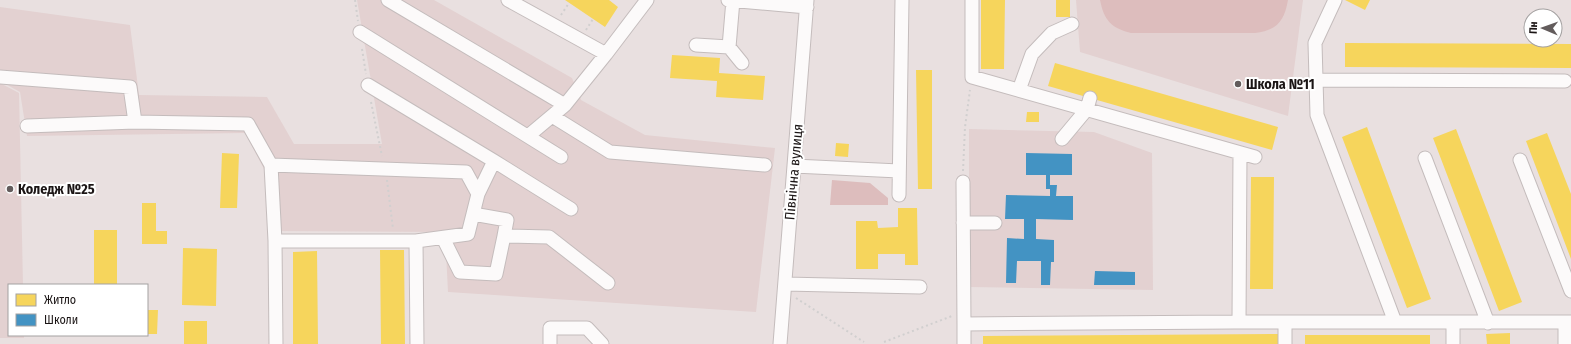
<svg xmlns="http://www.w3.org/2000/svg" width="1571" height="344" viewBox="0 0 1571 344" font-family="'Fira Sans Condensed',sans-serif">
	<rect width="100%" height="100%" fill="#e9e0e0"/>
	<path fill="#e3d1d1" d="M357,0H434L572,78L581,100L645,135L775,148L756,312L448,292L445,232L270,231L264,169L245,133L27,136L20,92L0,81V7L130,25L139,95L267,97L294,144H382Z
		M1076,0H1303L1288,116L1080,52Z
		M0,83L19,93L23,285H9V335H24V338H0Z
		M969,129L1094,132L1152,153L1153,290L969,287Z"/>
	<path fill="#ddbdbd" d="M1100,0H1288C1284,22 1277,30 1255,33H1131C1111,28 1104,20 1100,0Z
		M832,180L870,183L888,198V205H830Z"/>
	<path fill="#f6d55c" d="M565,0H609L618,7L605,27Z
		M981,0H1005L1004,69H981Z
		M1056,0H1070V17H1056Z
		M1345,0H1370L1365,10Z
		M1345,43L1571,44V68L1345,67Z
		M672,55L720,58L719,73L765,76L763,100L716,97L717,81L670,78Z
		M1055,63L1278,127L1272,150L1048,86Z
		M916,70H932V189H918Z
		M1027,112H1039V122H1026Z
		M1367,127L1431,299L1407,308L1342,137Z
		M1456,129L1522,302L1499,311L1433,138Z
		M1547,133L1571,194V259L1526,141Z
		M836,143L849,144L848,157L835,156Z
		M222,153L239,154L237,208H220Z
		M1251,177H1274L1273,289H1250Z
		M142,203H156V231H167V244H142Z
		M898,208H917L918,265H905V254H878V269H856V221H877L878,228L898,227Z
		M94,230H117V285H94Z
		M183,248L217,249L216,306L182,305Z
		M380,250H404L405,344H381Z
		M317,251L318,344H293V252Z
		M147,310H158L157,334H147Z
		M184,321H207V344H184Z
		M1510,333V344H1487L1486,334Z
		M1280,334V344H983V336Z
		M1305,335H1430V344H1305Z"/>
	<path fill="#4393c3" d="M1026,153L1072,154V175H1050V185H1057L1056,196H1073V220L1036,219V239L1054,240V262H1051L1050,285H1041V261H1017L1016,283H1006L1007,238L1024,239V219H1005L1006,195L1050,196V189H1046V175H1026Z
		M1095,271L1135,272V285H1094Z"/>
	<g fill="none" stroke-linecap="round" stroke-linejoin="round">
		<defs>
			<path id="minor" d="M388,0L565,105
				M508,0L606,54L647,0
				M728,0L807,7
				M972,0V77L1255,157
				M1335,0L1315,43L1317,115L1395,322
				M360,32L561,157
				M696,45L729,47L733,0
				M729,47L742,63
				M0,77L130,87L135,122
				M1316,80L1565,81
				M368,85L494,161L571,209
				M1019,90L1032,54L1052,33L1072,24
				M552,116L610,152L765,165
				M27,126L135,122L248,124L271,165L275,241
				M528,136L565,105L606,54
				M1062,139L1087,109L1090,98
				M1425,158L1488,323
				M1520,160L1571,291
				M271,165L466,172L478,194
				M794,166L899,171
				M963,182L964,324
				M899,195L902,0
				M473,214L507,220L504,236
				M963,223H995
				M443,238L460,272L496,274L504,236L549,237L608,283
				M416,241L468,234L478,194L494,161
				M785,284L920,287
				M1239,322L1240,153
				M1285,322V344
				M276,344L275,241H416L417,344
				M550,344V328H587L602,344
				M780,344L807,0
				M964,344V324L1235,322H1571
				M1453,344V322
				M1565,344V322"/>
		</defs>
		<use href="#minor" stroke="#c4bcbc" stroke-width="15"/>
		<path stroke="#d1cfcf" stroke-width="2" stroke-dasharray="2 3" stroke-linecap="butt" d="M355,0L358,21
			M561,15L569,3
			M586,30L593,19
			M362,49L366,74
			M371,102L382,156
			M963,171L965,127L970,90
			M387,180L393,229
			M796,298L864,342
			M884,342L952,316"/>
		<use href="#minor" stroke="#fcfafa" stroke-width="13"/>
	</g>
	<g fill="#635c5c" stroke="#fff" stroke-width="1.5">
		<circle cx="1238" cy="84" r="4"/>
		<circle cx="10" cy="189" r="4"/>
	</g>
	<g text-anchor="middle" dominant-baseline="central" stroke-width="4" stroke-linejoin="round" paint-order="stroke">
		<g font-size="14" font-weight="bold" fill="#1b1515" stroke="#fff" text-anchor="start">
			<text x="1246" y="84">Школа №11</text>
			<text x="18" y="189">Коледж №25</text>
		</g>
		<g font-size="14" fill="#1b1515" stroke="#fff">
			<text transform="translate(794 172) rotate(-85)">Північна вулиця</text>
		</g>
	</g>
	<rect x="8" y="284" width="140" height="52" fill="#ffffff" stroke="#a4a1a1"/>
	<rect x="16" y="294" width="20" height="12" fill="#f6d55c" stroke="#a4a1a1"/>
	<text x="44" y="304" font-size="12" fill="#1b1515">Житло</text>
	<rect x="16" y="314" width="20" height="12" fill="#4393c3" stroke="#a4a1a1"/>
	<text x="44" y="324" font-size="12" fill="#1b1515">Школи</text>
	<g transform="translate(1543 28) rotate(272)"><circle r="19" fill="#ffffff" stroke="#a4a1a1"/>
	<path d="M0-3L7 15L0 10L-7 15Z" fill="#635c5c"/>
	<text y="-6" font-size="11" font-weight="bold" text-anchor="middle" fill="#1b1515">Пн</text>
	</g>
</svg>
